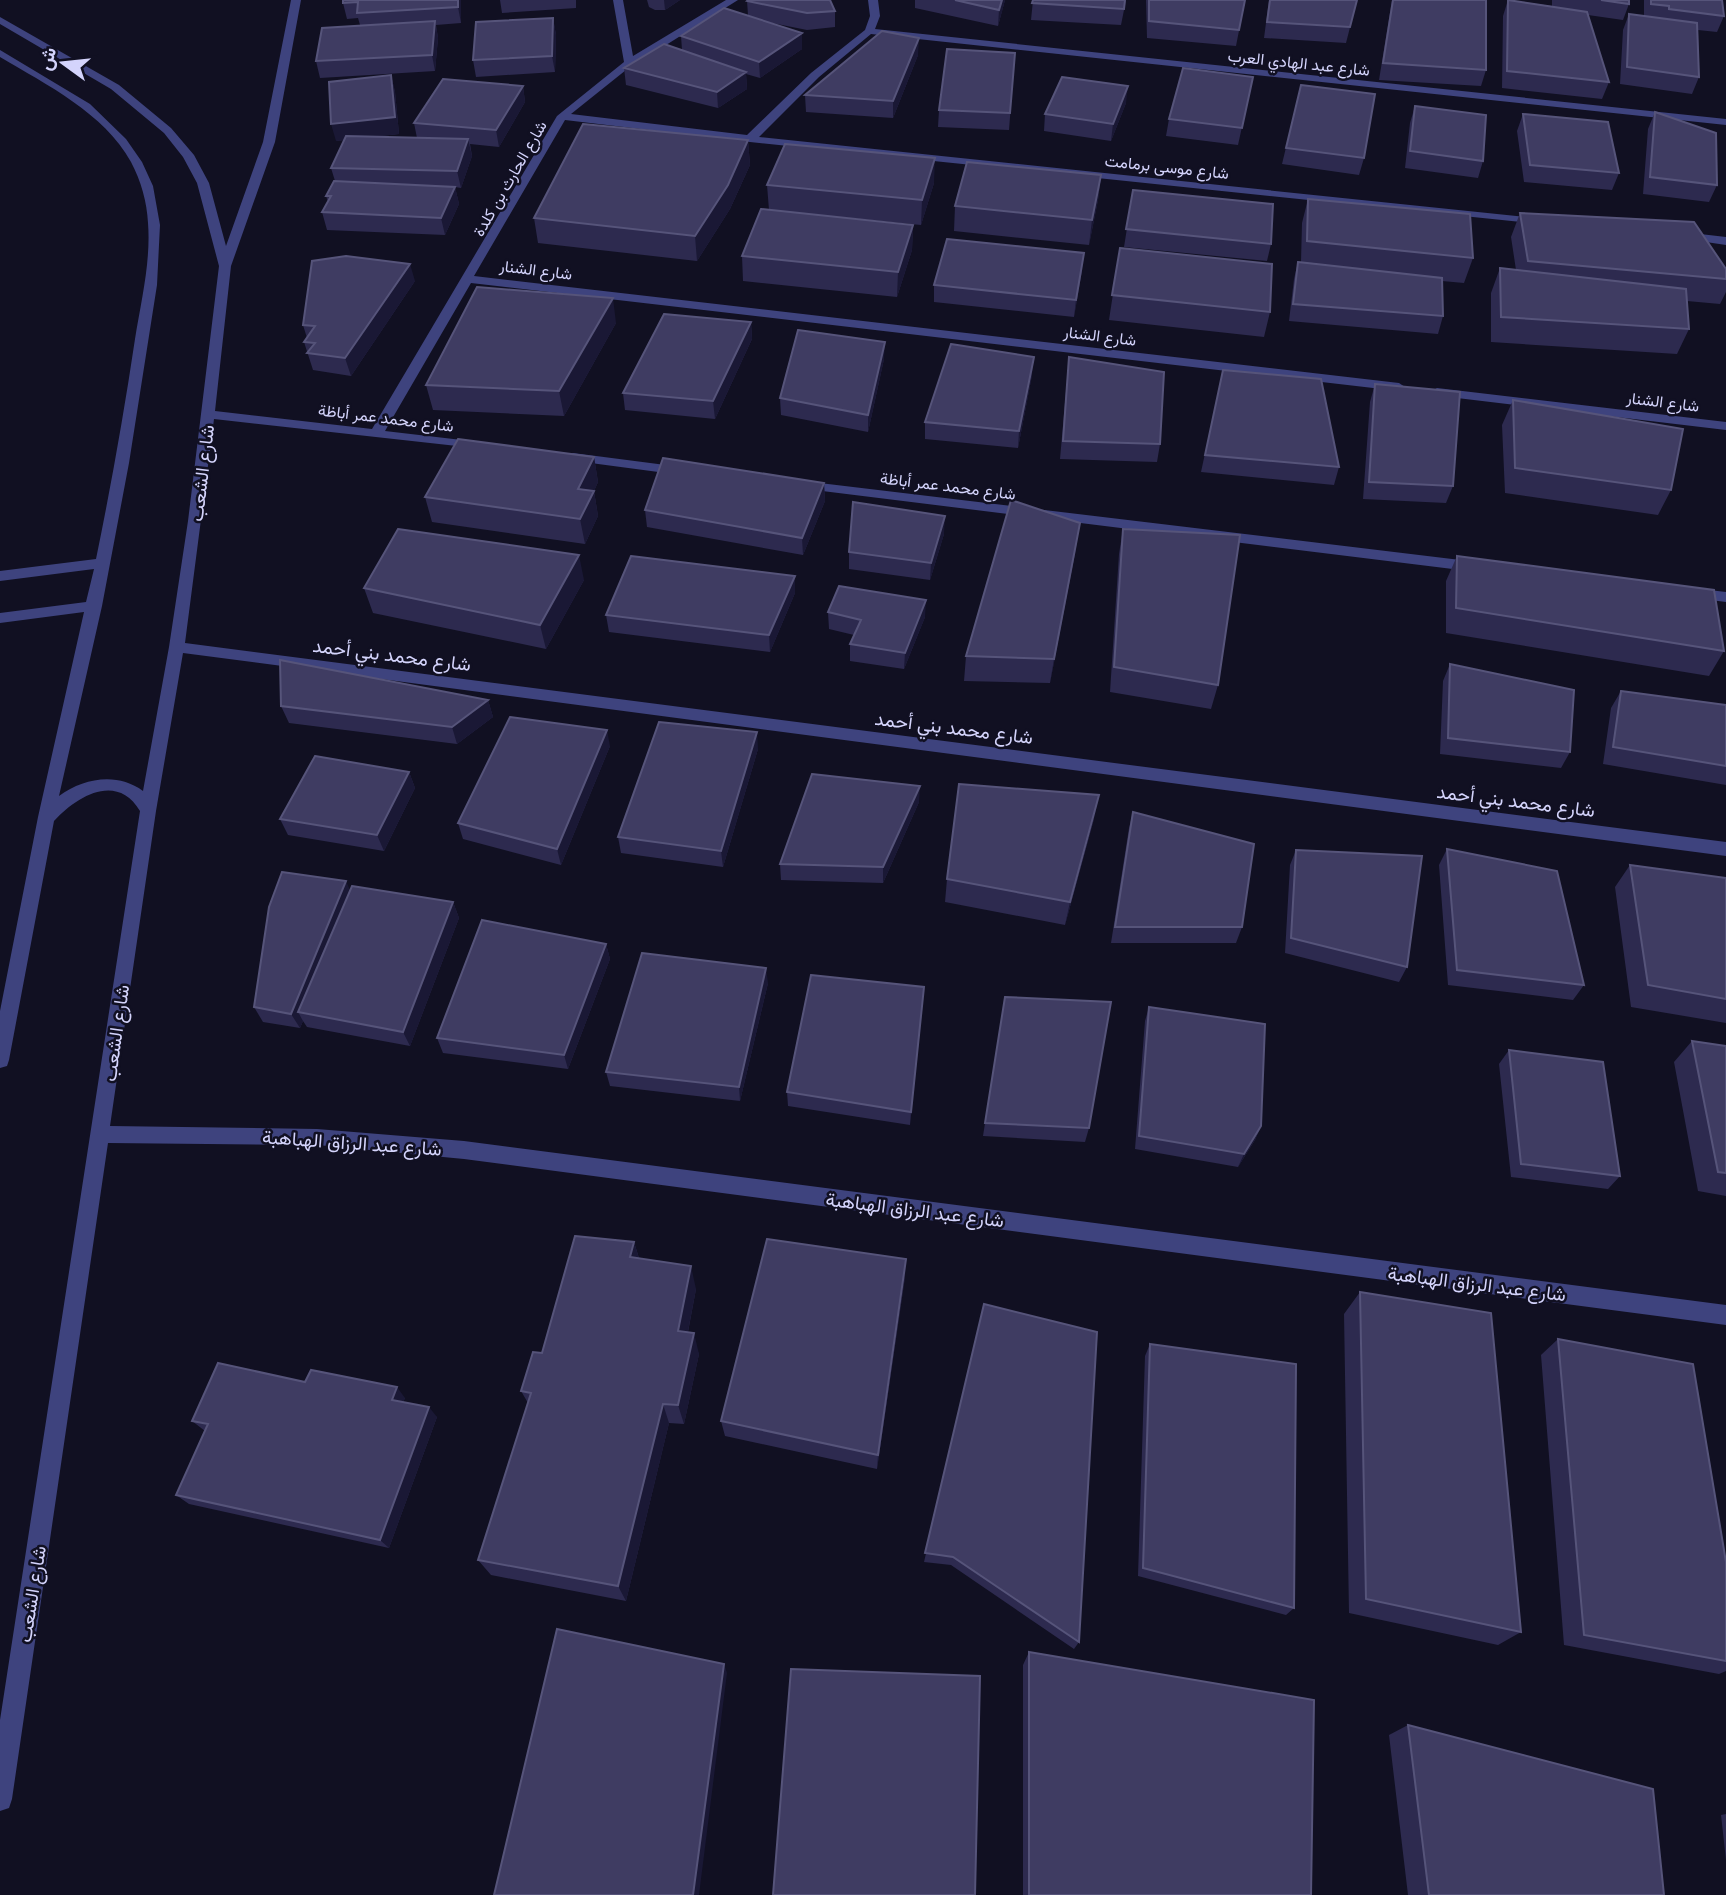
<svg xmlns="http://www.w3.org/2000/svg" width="1726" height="1895" viewBox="0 0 1726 1895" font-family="Lato,Vazirmatn,sans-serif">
	<rect width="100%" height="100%" fill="#111022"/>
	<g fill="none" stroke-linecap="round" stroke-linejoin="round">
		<path fill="#3e437e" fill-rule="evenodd" d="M291,0H301L275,142L231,266L215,411L372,429L557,116L624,62L613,0H623L633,56L726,0H738L626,70L571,114L747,135L811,73L865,30L870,16L868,0H878L880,16L875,29L1726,119V125L871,34L819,77L759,137L1544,219V223L1540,224L750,142L565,120L474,276L1399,383L1405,387L1399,391L471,283L385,431L479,442L486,446L484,449L214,419L185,643L1726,842V856L183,653L156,811L110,1126L317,1129L464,1141L1726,1305V1325L464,1159L317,1145L108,1143L12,1799L9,1808L0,1811V1720L140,811C117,772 77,796 54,821L9,1060L7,1066L0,1068V1011L38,817L84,612L0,623V613L86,602L94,569L0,581V571L96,559C111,486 124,413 135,339C141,301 151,262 148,223C147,202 141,181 131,162C104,113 47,85 0,57V50L90,104L126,139L142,162L153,186L160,225L157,285L129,463L102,606L59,796C84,778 117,772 143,791L169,647L188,521L219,266L197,183L183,157L164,133L111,89L0,24V17L119,85L171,128L194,155L209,183L226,246L263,142Z
			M1683,232L1726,237V245L1679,238L1677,236Z
			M1437,388L1726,422V430L1432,395L1430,392Z
			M573,453L681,467L688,471L681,475L568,460V454Z
			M803,481L1477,562L1484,567L1477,572L798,488L796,485Z
			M1692,588L1726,592V602L1687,597L1685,593L1687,589Z"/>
	</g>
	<path fill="#2d2a4f" d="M343,0H461V23L436,25L438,38L435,71L320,78L316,61L360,25L358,18L347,19L343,3Z
		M500,0H576V8L502,13Z
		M647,0H680L665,10H655L649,7Z
		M915,0H1005L998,26L915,8Z
		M1033,0H1126L1121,25L1031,20Z
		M1146,0H1245L1236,46L1147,38Z
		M1269,0H1357L1346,43L1264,38Z
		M1392,0H1486V70L1481,86L1379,80Z
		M1508,0L1552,6V0H1629V4L1623,20L1588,15L1609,82L1602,99L1502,88L1503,16Z
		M1644,0H1722L1724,16L1717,32L1698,30L1699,77L1692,94L1620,84L1623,30L1629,14L1644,16Z
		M747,1L835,11V27L807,30L767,22L802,49L760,78L746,74L747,89L718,108L626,85L624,68L682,50L681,36L748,15Z
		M553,18L556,35L555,72L476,77L473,60Z
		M1015,53L1009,130L938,127L939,110Z
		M918,55L893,118L806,112L805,95Z
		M391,75L395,92L399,134L370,137L417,138L414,123L523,86L525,102L499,147L470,144L472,156L461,188L455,187L459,204L445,235L327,230L322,212L328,202L326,196L335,181L331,168L344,140L336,141Z
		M1253,77L1238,145L1166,136L1169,119Z
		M1301,85L1364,158L1359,175L1282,164Z
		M1126,103L1111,141L1044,131L1045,114Z
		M1415,106L1483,161L1478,178L1405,168L1410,123Z
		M1655,112L1717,185L1709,202L1643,194L1648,129Z
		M1523,114L1619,173L1612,190L1524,182L1517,131Z
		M748,140L750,165L730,209L697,261L538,243L534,218Z
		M1101,175L1098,200L1089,245L954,231L955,206Z
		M934,183L921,225L769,210L767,185Z
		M1133,190L1271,244L1267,261L1124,247Z
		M1308,199L1473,258L1464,283L1442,281L1443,316L1438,334L1289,321L1294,279L1298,262H1301L1302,223Z
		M1520,213L1726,269V292L1720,304L1687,301L1689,329L1677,354L1491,342V293L1500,268L1516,270L1511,237Z
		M913,225L912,250L897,297L743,281L742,256Z
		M1120,248L1270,312L1264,337L1109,320Z
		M1082,270L1074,317L934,302V285Z
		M415,281L351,376L313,370L304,342L307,338L303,325Z
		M751,322L752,339L715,419L625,410L623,393Z
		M616,323L564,416L433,410L426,385Z
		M1069,357L1160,444L1157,462L1060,459Z
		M884,359L868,432L781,415L780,398Z
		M1223,370L1339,467L1334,485L1201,472Z
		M1032,375L1018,448L925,439V422Z
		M1375,384L1453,486L1446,503L1363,499L1370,402Z
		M1513,400L1671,490L1658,515L1505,493L1502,425Z
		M594,457L598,482L594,491L598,516L585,544L432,522L425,497Z
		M824,483L825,501L803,555L647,527L645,510Z
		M1123,529L1218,685L1211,709L1110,692L1119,554Z
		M944,534L930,580L849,569V552Z
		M1076,548L1050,683L964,681L966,656Z
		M1457,556L1724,651L1709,676L1446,633V581Z
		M584,580L546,649L373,613L364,588Z
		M795,593L770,652L609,632L606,615Z
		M828,612L925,617L904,669L850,661V644L854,635L829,629Z
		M1450,664L1570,752L1561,768L1440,754L1443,681Z
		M1621,691L1726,705V785L1603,764L1611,708Z
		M488,700L493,717L457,744L289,723L281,706Z
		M610,746L561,865L463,839L458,823Z
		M758,749L723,867L621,853L618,837Z
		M409,772L415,788L384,851L288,835L280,819Z
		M919,802L883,883L781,880L780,864Z
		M1133,812L1242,927L1236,943H1111L1129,828Z
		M1094,819L1065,925L945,902L947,879Z
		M1447,849L1584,985L1573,1000L1448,985L1439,865Z
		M1296,850L1407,967L1399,982L1285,953L1290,865Z
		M1630,865L1726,878V1023L1631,1007L1615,887Z
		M350,891L453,902L459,918L410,1046L307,1027L303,1021L300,1028L263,1022L254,1007Z
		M606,944L610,959L568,1069L443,1053L437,1038Z
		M768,983L740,1101L610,1086L606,1072Z
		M924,987L910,1125L788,1106L787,1092Z
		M1005,997L1089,1128L1085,1142L983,1136Z
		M1149,1007L1261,1126L1255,1140L1238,1167L1135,1149L1145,1021Z
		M1692,1041L1726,1046V1196L1698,1191L1674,1062Z
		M1509,1050L1620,1176L1608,1189L1511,1177L1499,1064Z
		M634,1242L639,1258L696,1289L688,1332L699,1354L684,1424L669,1423L626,1601L491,1575L478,1560L528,1403L521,1391L542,1353Z
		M905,1277L877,1469L725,1436L721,1421Z
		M1360,1292L1521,1632L1498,1645L1349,1613L1344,1314Z
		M984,1304L1079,1642L1074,1649L951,1565L924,1562Z
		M1558,1339L1726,1562V1671L1719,1674L1564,1645L1541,1355Z
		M1150,1344L1294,1608L1286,1615L1138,1576L1145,1356Z
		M305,1382L405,1398L403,1402L437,1417L389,1548L189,1504L176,1495L205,1431L192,1421Z
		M1029,1652L1311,1895H1023V1665Z
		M1408,1725L1664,1895H1408L1389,1735Z
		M1726,1814V1860L1721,1815Z"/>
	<path fill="#1a1835" d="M458,0H461V23L458,7Z
		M664,0H680L665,10Z
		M1002,0H1005L998,26L999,10Z
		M553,18L556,35L555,72L552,56Z
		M435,21L438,38L435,71L432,55Z
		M802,33V49L760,78L759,62Z
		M919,38L918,55L893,118V101Z
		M746,72L747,89L718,108L717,92Z
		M391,75L395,92L399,134L336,141L331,124Z
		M523,86L525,102L499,147L496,130Z
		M1128,86L1126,103L1111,141L1113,124Z
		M468,139L472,156L461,188L457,171Z
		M748,140L750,165L730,209L697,261L695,236Z
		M935,158L934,183L921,225L922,200Z
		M1101,175L1098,200L1089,245L1092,220Z
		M455,187L459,204L445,235L441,218Z
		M913,225L912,250L897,297L898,272Z
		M1084,253L1082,270L1074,317L1076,300Z
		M410,264L415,281L351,376L345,358Z
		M613,298L616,323L564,416L559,391Z
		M751,322L752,339L715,419L713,401Z
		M885,342L884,359L868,432V415Z
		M1034,357L1032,375L1018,448L1019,431Z
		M594,457L598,482L594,491L598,516L585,544L580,519L578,489Z
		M824,483L825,501L803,555L802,538Z
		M945,516L944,534L930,580L931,563Z
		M1080,523L1076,548L1050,683L1054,659Z
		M579,555L584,580L546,649L540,625Z
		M795,576V593L770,652L769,635Z
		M926,600L925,617L904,669L905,653Z
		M488,700L493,717L457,744L452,727Z
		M607,730L610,746L561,865L557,849Z
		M757,732L758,749L723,867L721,851Z
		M409,772L415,788L384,851L377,835Z
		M920,786L919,802L883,883V867Z
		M1099,795L1094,819L1065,925L1070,902Z
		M346,881L353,897L298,1012L303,1021L300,1028L291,1014Z
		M453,902L459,918L410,1046L403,1032Z
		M606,944L610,959L568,1069L564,1055Z
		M766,968L768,983L740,1101L739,1087Z
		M924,987L923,1002L910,1125L911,1112Z
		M1261,1126L1255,1140L1238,1167L1244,1154Z
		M634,1242L641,1265L630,1257Z
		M906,1259L905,1277L877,1469L878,1455Z
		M691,1266L696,1289L684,1352L678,1331Z
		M694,1333L699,1354L684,1424L678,1405Z
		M397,1387L405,1398L400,1410L392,1400Z
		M663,1404L669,1423L626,1601L618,1586Z
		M429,1407L437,1417L389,1548L380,1540Z
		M724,1664L727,1673L699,1895H693Z"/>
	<path fill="#3f3c62" stroke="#56547a" stroke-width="2" d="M343,0H458V7L357,13L358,2L343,3Z
		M748,0H830L835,11L807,13L747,1Z
		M955,0H1002L999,10Z
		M1033,0H1125L1124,9L1032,3Z
		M1149,0H1245L1239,30L1149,21Z
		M1270,0H1357L1350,27L1267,22Z
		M1393,0H1486V70L1383,63Z
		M1508,0L1587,12L1609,82L1507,71Z
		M1601,0H1629V4Z
		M1651,0H1722L1724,16L1669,9V6L1651,4Z
		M724,8L802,33L759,62L681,36Z
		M1629,14L1697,23L1699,77L1627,67Z
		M553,18L552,56L473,60L476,22Z
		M435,21L432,55L316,61L322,28Z
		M882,31L919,38L893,101L805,95Z
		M664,44L746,72L717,92L624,68Z
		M947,49L1015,53L1010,113L939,110Z
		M1183,68L1253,77L1242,128L1169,119Z
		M391,75L395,117L331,124L329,82Z
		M1062,77L1128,86L1113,124L1045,114Z
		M443,79L523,86L496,130L414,123Z
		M1301,85L1375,94L1364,158L1286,148Z
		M1415,106L1486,115L1483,161L1410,151Z
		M1655,112L1716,133L1717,185L1650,177Z
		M1523,114L1608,122L1619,173L1530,165Z
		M583,124L748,140L728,185L695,236L534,218Z
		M346,136L468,139L457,171L331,168Z
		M785,144L935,158L922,200L767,185Z
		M967,162L1101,175L1092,220L955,206Z
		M334,181L455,187L441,218L322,212L331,196H326Z
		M1133,190L1273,204L1271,244L1126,229Z
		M1308,199L1470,214L1473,258L1307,241Z
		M761,209L913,225L898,272L742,256Z
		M1520,213L1694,222L1726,269V279L1528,261Z
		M947,239L1084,253L1076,300L934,285Z
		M1120,248L1272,264L1270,312L1112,295Z
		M346,256L410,264L345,358L307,353L315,343L304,342L315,326L303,325L312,261Z
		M1298,262L1442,278L1443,316L1293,304Z
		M1500,268L1686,289L1689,329L1501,317Z
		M477,287L613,298L559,391L426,385Z
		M664,314L751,322L713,401L623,393Z
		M798,330L885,342L868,415L780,398Z
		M951,344L1034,357L1019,431L925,422Z
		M1069,357L1164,372L1160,444L1063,441Z
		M1223,370L1321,379L1339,467L1205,455Z
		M1375,384L1460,392L1453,486L1369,482Z
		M1513,400L1683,429L1671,490L1515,468Z
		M458,439L594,457L578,489L594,491L580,519L425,497Z
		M663,458L824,483L802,538L645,510Z
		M1011,500L1080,523L1054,659L966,656Z
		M853,502L945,516L931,563L849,552Z
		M398,529L579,555L540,625L364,588Z
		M1123,529L1240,535L1218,685L1114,667Z
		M631,556L795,576L769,635L606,615Z
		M1457,556L1714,590L1724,651L1456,608Z
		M839,586L926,600L905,653L850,644L861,620L828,612Z
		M280,660L488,700L452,727L281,706Z
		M1450,664L1574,690L1570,752L1448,738Z
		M1621,691L1726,705V766L1613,747Z
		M510,717L607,730L557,849L458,823Z
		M659,722L757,732L721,851L618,837Z
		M315,756L409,772L377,835L280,819Z
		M812,774L920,786L883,867L780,864Z
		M959,784L1099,795L1070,902L947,879Z
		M1133,812L1254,844L1242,927H1115Z
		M1447,849L1557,871L1584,985L1457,970Z
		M1296,850L1422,856L1407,967L1291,938Z
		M1630,865L1726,878V999L1648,985Z
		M282,872L346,881L291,1014L254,1007L269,907Z
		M352,886L453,902L403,1032L298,1012Z
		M482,920L606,944L564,1055L437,1038Z
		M642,953L766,968L739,1087L606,1072Z
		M811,975L924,987L911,1112L787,1092Z
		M1005,997L1111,1002L1089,1128L985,1123Z
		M1149,1007L1265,1024L1261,1126L1244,1154L1139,1136Z
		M1692,1041L1726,1046V1173L1718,1172Z
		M1509,1050L1603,1062L1620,1176L1521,1164Z
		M575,1236L634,1242L630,1257L691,1266L678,1331L694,1333L678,1405L663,1404L618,1586L478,1560L531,1393L521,1391L533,1352L542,1353Z
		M767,1239L906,1259L878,1455L721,1421Z
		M1360,1292L1491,1313L1521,1632L1366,1599Z
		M984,1304L1097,1332L1079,1642L953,1557L925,1553Z
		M1558,1339L1693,1364L1726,1562V1661L1584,1635Z
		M1150,1344L1296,1364L1294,1608L1143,1568Z
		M218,1363L305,1382L311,1370L397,1387L392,1400L429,1407L380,1540L176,1495L208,1424L192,1421Z
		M557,1629L724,1664L693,1895H494Z
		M1029,1652L1314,1700L1311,1895H1029Z
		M791,1669L980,1676L975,1895H773Z
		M1408,1725L1653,1789L1664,1895H1429Z"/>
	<g text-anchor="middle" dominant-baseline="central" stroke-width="5" stroke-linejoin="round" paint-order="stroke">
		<g font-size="16" fill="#d4d4fc" stroke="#111022">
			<text transform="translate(1299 62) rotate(6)">شارع عبد الهادي العرب</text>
			<text transform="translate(1167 166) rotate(6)">شارع موسى برمامت</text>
			<text transform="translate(509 178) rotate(-60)">شارع الحارث بن كلدة</text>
			<text transform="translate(536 269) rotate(7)">شارع الشنار</text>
			<text transform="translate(1100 335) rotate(7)">شارع الشنار</text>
			<text transform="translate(1663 401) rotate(7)">شارع الشنار</text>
			<text transform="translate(386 417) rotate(7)">شارع محمد عمر أباظة</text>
			<text transform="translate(948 485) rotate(7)">شارع محمد عمر أباظة</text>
		</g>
		<g font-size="19" fill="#d4d4fc" stroke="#111022">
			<text transform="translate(201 473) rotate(-83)">شارع الشعب</text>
			<text transform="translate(392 654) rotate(7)">شارع محمد بني أحمد</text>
			<text transform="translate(954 727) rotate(7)">شارع محمد بني أحمد</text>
			<text transform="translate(1516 800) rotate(7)">شارع محمد بني أحمد</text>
			<text transform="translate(115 1033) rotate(-82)">شارع الشعب</text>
			<text transform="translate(352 1142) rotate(4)">شارع عبد الرزاق الهباهبة</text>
			<text transform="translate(915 1209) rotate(7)">شارع عبد الرزاق الهباهبة</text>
			<text transform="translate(1477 1283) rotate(7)">شارع عبد الرزاق الهباهبة</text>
			<text transform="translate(31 1594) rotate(-81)">شارع الشعب</text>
		</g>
	</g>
	<g transform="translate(63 63) rotate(285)" stroke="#111022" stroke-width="5" paint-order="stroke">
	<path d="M0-5L12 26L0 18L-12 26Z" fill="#d4d4fc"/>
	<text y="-10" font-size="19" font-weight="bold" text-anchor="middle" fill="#d4d4fc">ش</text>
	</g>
</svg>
